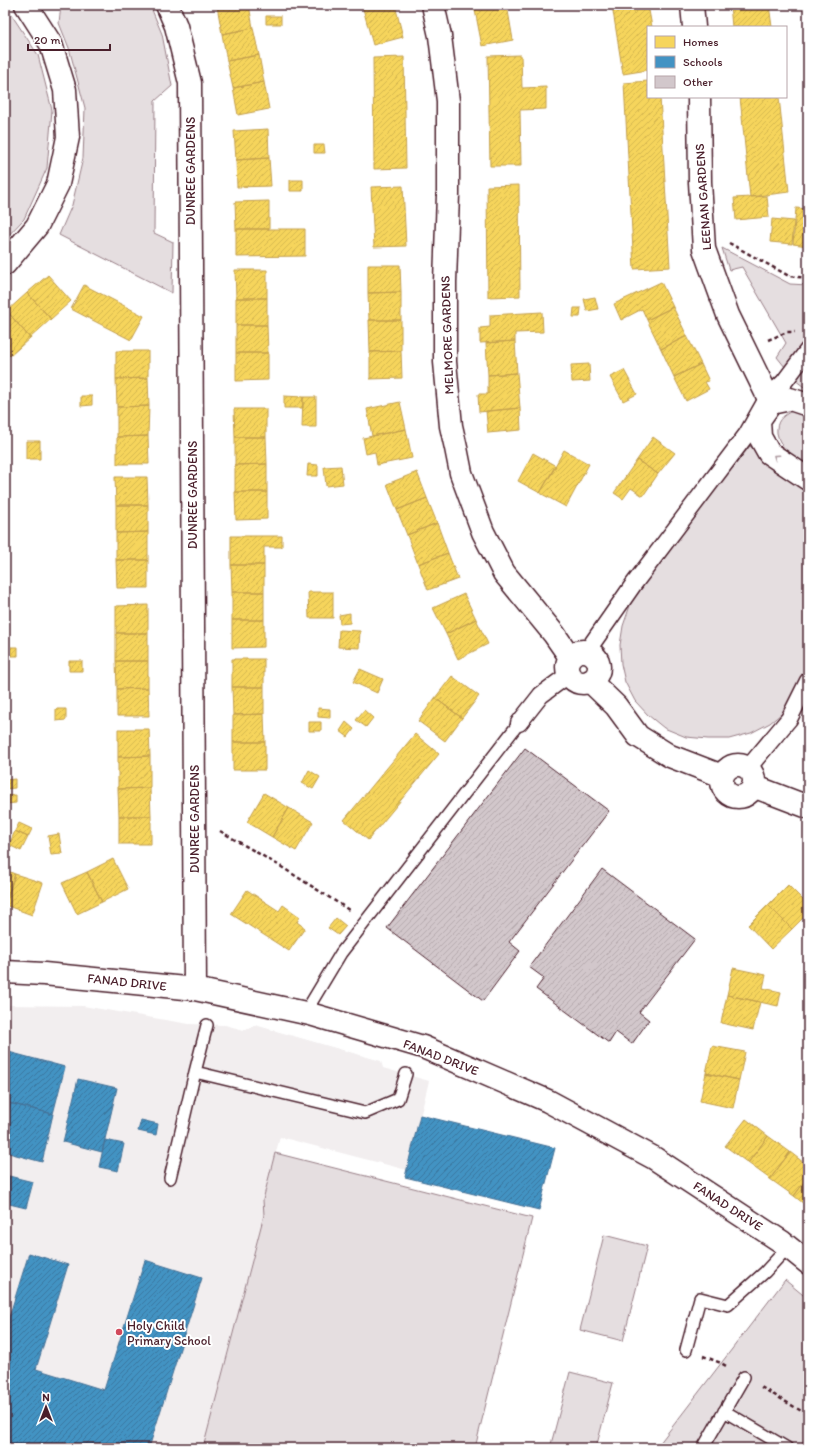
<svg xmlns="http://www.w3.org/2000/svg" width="813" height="1453" viewBox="0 0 813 1453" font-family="Itim,sans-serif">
	<defs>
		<pattern id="homes-hatch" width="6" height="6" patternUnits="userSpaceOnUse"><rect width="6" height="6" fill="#f6d55c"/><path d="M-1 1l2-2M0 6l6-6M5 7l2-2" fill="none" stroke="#d4b650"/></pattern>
		<pattern id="schools-hatch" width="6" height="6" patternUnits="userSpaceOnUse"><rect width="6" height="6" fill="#4393c3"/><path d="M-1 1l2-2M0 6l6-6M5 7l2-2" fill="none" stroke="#3a779f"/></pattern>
		<pattern id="building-hatch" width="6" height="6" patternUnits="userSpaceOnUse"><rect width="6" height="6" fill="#d2c7cb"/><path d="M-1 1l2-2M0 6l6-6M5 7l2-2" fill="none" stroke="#b6aaae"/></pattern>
	</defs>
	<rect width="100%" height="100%" fill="#fff"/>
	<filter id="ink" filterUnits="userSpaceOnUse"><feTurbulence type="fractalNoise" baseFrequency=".025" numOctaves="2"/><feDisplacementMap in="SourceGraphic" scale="8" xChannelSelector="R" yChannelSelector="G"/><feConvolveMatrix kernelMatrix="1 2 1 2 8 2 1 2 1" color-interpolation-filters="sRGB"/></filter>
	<g filter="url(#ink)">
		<path fill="#f2eeef" d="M5,1005L83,1006L189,1024L225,1025L244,1030L255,1025L381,1061L383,1068L429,1081L407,1170L280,1137L263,1200L264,1215L203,1448H5Z"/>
		<path fill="#e5dee0" stroke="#987e86" d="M5,5L38,55L52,110L47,168L24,219L5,239Z
			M61,5H150L162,34L172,86L155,101L154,233L173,242L172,293L59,235L72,205L83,158L85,108L69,48L59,23Z
			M722,248L790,284L808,285V339L785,367L777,357L786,343L742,267L729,270Z
			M808,364V390L795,380Z
			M792,411L808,414V467C795,458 780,450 777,433C776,421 782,416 792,411Z
			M750,446L761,456L808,488V669L798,691L786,710L770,723L751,733L729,739H708L686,737L664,728L648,715L635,701L625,682L621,664L620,645L623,626L635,591Z
			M275,1153L532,1218L475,1448H203L264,1215L263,1200Z
			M604,1235L647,1246L623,1341L580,1330Z
			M785,1280L808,1299V1448H748L743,1445L741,1448H656Z
			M570,1372L613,1383L596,1448H550Z"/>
		<path fill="url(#homes-hatch)" stroke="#c29e4d" d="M224,5H249L253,28L222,34L217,6Z
			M362,5H395L403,37L373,45Z
			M474,5H507L513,40L482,46Z
			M612,5H648L652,27H648V70L623,74Z
			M730,5H769L772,27H732Z
			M266,16H281V24H266Z
			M253,28L259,55L227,61L222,34Z
			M259,55L264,82L233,88L227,61Z
			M521,55L522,88L546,87V109L520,110L521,166H490L488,56Z
			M404,57L406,168L374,169L373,58Z
			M648,81V97H660L670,267L634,269L624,83Z
			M264,82L269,109L238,115L233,88Z
			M740,97H779L789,192L750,197Z
			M268,129L269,158L236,160L234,131Z
			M314,145H324L325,153H314Z
			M269,158L271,186L237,187L236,160Z
			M290,180H303V191H290Z
			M519,185L520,296L488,297L487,186Z
			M403,186L406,246L374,247L371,187Z
			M767,196L769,217L736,220L734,198Z
			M269,201V229H236L235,202Z
			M796,208L808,209V246L793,244Z
			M772,219L794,221L792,244L770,242Z
			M236,229H305V256L236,257Z
			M368,265H400L401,292L368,293Z
			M235,270H267V298H236Z
			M48,275L71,301L51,319L27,293Z
			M661,282L673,307L647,320L642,309L621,320L614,304Z
			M84,285L144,316L131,340L71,309Z
			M401,292V320H369L368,293Z
			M27,293L51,319L30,338L7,311Z
			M595,297L598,309L587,311L584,299Z
			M236,298H267V325H236Z
			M673,307L687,336L661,349L647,320Z
			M574,308H581L580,317H573Z
			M7,311L30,338L10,356L5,351V313Z
			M542,312L543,332L515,333V341L480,343V328L490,327V315Z
			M369,320H401V351L370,352Z
			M236,325H267L268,353H236Z
			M687,336L701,364L674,377L661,349Z
			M515,341L517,373L488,375L486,343Z
			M116,351H148V378L116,379Z
			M401,351L402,378L370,379V352Z
			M236,353H268V380L236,381Z
			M589,364L590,381L572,382L571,365Z
			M701,364L709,381L705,382L709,389L686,401L674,377Z
			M624,370L637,394L623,401L610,377Z
			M517,373L520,408L479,412L478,394H488V375Z
			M148,378L149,406L117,407L116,379Z
			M81,396H92V405L81,406Z
			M284,396L303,397V408H284Z
			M303,397H316V427H302Z
			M400,402L406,429L372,436L367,409Z
			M149,406L148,436L117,437V407Z
			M520,408L521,430L488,433L486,411Z
			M234,409H266V437H235Z
			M406,429L412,458L377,465L375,452L366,454L363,438Z
			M148,436L149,464H117V437Z
			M235,437H266L267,464L235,465Z
			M653,437L675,453L658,474L637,460Z
			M26,441H40V459H26Z
			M564,450L589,464L566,507L540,493Z
			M533,453L556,466L540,493L518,481Z
			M637,460L658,474L643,496L631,488L623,499L614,493Z
			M267,464V492H235V465Z
			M308,464L318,465V476H307Z
			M341,466L343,484L326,486L324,467Z
			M417,472L427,498L397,510L387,484Z
			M115,477H147L148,505H116Z
			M235,492H267V519L236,520Z
			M427,498L437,523L407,535L397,510Z
			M116,505H148V532L116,533Z
			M437,523L448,553L418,564L407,535Z
			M148,532V560H116V533Z
			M231,536H282V547H264V565H231Z
			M448,553L458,579L428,590L418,564Z
			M116,560H148V588H117Z
			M231,565H264V592H232Z
			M232,592H264V620H232Z
			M308,592H333V618H309Z
			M464,594L476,619L446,634L433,608Z
			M148,605V633H116V606Z
			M350,613V623L340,624L339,615Z
			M476,619L488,644L458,659L446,634Z
			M232,620H264V647L232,648Z
			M339,630L360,631L359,648L338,647Z
			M116,633H148V661H116Z
			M6,647H18V656H6Z
			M232,659H264V687H232Z
			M69,661H82V671H69Z
			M116,661H148V688L117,689Z
			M360,669L383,679L377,693L353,682Z
			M452,676L479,696L462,718L435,698Z
			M232,687H264V714L233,715Z
			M148,688L149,716H117V689Z
			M435,698L462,718L445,741L418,721Z
			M318,708L330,709V718L318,717Z
			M56,709H66V720L56,721Z
			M364,710L373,718L366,727L356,720Z
			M264,714L265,742H233V715Z
			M309,722H321V731H309Z
			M346,722L354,729L348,737L340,731Z
			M118,729H149L150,756L118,757Z
			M415,734L439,754L368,840L344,820Z
			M233,742H265V770H233Z
			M150,756V788L118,789V757Z
			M309,770L320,777L313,789L302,783Z
			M15,779V788L5,789V780Z
			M150,788L151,816H119L118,789Z
			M264,793L289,808L272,837L247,822Z
			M16,795V803L5,804V796Z
			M289,808L313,822L296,851L272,837Z
			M119,816H151V844H119Z
			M19,823L32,829L28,837L15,831Z
			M15,831L28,837L21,851L9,845Z
			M59,834L62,854L51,855L48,836Z
			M113,859L128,889L102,902L87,872Z
			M5,870L15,874L5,905Z
			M87,872L102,902L77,914L62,883Z
			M15,874L43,883L32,915L5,905Z
			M788,885L808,905V913L792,929L768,905Z
			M247,890L279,911L283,905L300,917L297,922L305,928L289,951L231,914Z
			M768,905L792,929L771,949L748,925Z
			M336,918L346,926L338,935L328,928Z
			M733,968L766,975L763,988L781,992L778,1006L727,995Z
			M727,995L760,1002L753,1030L721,1023Z
			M712,1046L745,1052L739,1080L706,1073Z
			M706,1073L739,1080L733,1108L700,1101Z
			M746,1119L768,1136L748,1163L725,1146Z
			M768,1136L790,1152L770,1179L748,1163Z
			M790,1152L808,1166V1177L794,1196L770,1179Z
			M808,1177V1207L794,1196Z"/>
		<path fill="url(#schools-hatch)" stroke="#457095" d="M5,1051L65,1067L53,1114L5,1102Z
			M78,1079L117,1088L102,1152L63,1142Z
			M5,1102L53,1114L42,1162L5,1152Z
			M420,1115L555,1148L539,1210L405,1177Z
			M141,1120L158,1124L156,1135L138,1131Z
			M105,1140L124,1144L118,1171L99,1167Z
			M5,1175L33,1182L26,1208L5,1203Z
			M29,1253L68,1265L36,1369L104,1390L145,1260L202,1278L149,1448H5V1330Z"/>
		<path fill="url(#building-hatch)" stroke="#4a1f2b" d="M525,748L609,811L509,942L520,951L483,1001L387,928Z
			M602,869L695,939L639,1012L649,1020L632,1044L616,1032L609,1043L536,989L544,978L529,967Z"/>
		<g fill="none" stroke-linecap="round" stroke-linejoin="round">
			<defs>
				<path id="service" d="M305,1013L341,953L519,723
					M207,1025L195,1072L365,1113L398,1099L406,1074
					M170,1178L195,1072
					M686,1350L700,1298L728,1305L765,1272L788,1247
					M724,1411L787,1448
					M703,1448L744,1377"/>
				<path id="pedestrian" d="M587,651L633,585L747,434L768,397L784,382L808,350
					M519,723L541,695L568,675
					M748,768L789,719L808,681"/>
				<path id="minor" d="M167,5L176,26L190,83L195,989
					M433,5L440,36L448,101V194L445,282V362L451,426L456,448L461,473L483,532L504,573L554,634L570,657
					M692,5L694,27
					M699,97L700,182L704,249L728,315L771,403
					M808,405L790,399L771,403L759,420L760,437L769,453L808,479
					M567 667a16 16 0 1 1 32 0a16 16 0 1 1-32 0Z
					M590,681L616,706L638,736L670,756L722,776
					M722 781a16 16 0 1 1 32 0a16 16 0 1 1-32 0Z
					M753,786L808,807
					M5,972L44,974L195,989L310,1014L423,1047L548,1101L654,1158L782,1242L808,1263"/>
				<path id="tertiary" d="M5,264L37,226L58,184L68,137L65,90L51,44L26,5"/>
			</defs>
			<use href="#service" stroke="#4a1f2b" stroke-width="14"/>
			<use href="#pedestrian" stroke="#4a1f2b" stroke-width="19"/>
			<use href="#minor" stroke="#4a1f2b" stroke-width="25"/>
			<use href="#tertiary" stroke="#4a1f2b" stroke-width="25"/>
			<path stroke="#4a1f2b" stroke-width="2.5" stroke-dasharray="4 3" stroke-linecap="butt" d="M729,243L789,276L808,278
				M768,340L787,332H795
				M220,831L280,866L349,910
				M703,1356L721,1363L728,1367
				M761,1387L808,1415"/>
			<use href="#service" stroke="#fff" stroke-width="11"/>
			<use href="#pedestrian" stroke="#fff" stroke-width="16"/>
			<use href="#minor" stroke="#fff" stroke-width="22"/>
			<use href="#tertiary" stroke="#fff" stroke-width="22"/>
		</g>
		<defs><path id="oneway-chevron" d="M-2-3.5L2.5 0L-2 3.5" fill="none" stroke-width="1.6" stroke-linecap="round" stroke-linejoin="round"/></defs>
		<use stroke="#ae9aa0" href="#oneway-chevron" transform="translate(776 457) rotate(-146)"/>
	</g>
	<circle fill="#d1495b" stroke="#fff" stroke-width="1.5" cx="119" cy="1332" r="4"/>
	<g text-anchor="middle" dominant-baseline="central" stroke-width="4" stroke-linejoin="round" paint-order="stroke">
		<g font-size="13" fill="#4a1f2b" stroke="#fff">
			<text transform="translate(190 171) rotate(-90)">DUNREE GARDENS</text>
			<text transform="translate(703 197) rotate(-94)">LEENAN GARDENS</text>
			<text transform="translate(447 335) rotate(-92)">MELMORE GARDENS</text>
			<text transform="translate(192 495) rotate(-90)">DUNREE GARDENS</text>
			<text transform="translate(194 819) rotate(-90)">DUNREE GARDENS</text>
			<text transform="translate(127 982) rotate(6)">FANAD DRIVE</text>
			<text transform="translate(441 1057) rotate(21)">FANAD DRIVE</text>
			<text transform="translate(728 1206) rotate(33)">FANAD DRIVE</text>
		</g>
		<g font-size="13" fill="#4a1f2b" stroke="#fff" text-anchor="start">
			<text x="127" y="1325">Holy Child<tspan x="127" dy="15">Primary School</tspan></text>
		</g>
	</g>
	<rect width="813" height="1453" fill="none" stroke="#fff" stroke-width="20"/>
	<rect x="10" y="10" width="793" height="1433" fill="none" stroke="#4a1f2b" stroke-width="1.5" filter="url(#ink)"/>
	<rect x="647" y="26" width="140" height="72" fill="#ffffff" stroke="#b7a5aa"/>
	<rect x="655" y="36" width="20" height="12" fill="#f6d55c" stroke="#b7a5aa"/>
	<text x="683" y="46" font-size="12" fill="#4a1f2b">Homes</text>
	<rect x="655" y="56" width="20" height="12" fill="#4393c3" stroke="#b7a5aa"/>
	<text x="683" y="66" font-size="12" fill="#4a1f2b">Schools</text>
	<rect x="655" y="76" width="20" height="12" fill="#d2c7cb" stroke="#b7a5aa"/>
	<text x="683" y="86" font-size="12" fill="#4a1f2b">Other</text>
	<g transform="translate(46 1407)" stroke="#ffffff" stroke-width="3" paint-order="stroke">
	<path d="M0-3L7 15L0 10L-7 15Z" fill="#4a1f2b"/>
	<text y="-6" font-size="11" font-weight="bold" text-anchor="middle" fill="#4a1f2b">N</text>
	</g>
	<path d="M28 44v6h82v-6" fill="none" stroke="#4a1f2b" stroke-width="2"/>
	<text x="34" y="44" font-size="12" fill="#4a1f2b" stroke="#ffffff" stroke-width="3" paint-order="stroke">20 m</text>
</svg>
